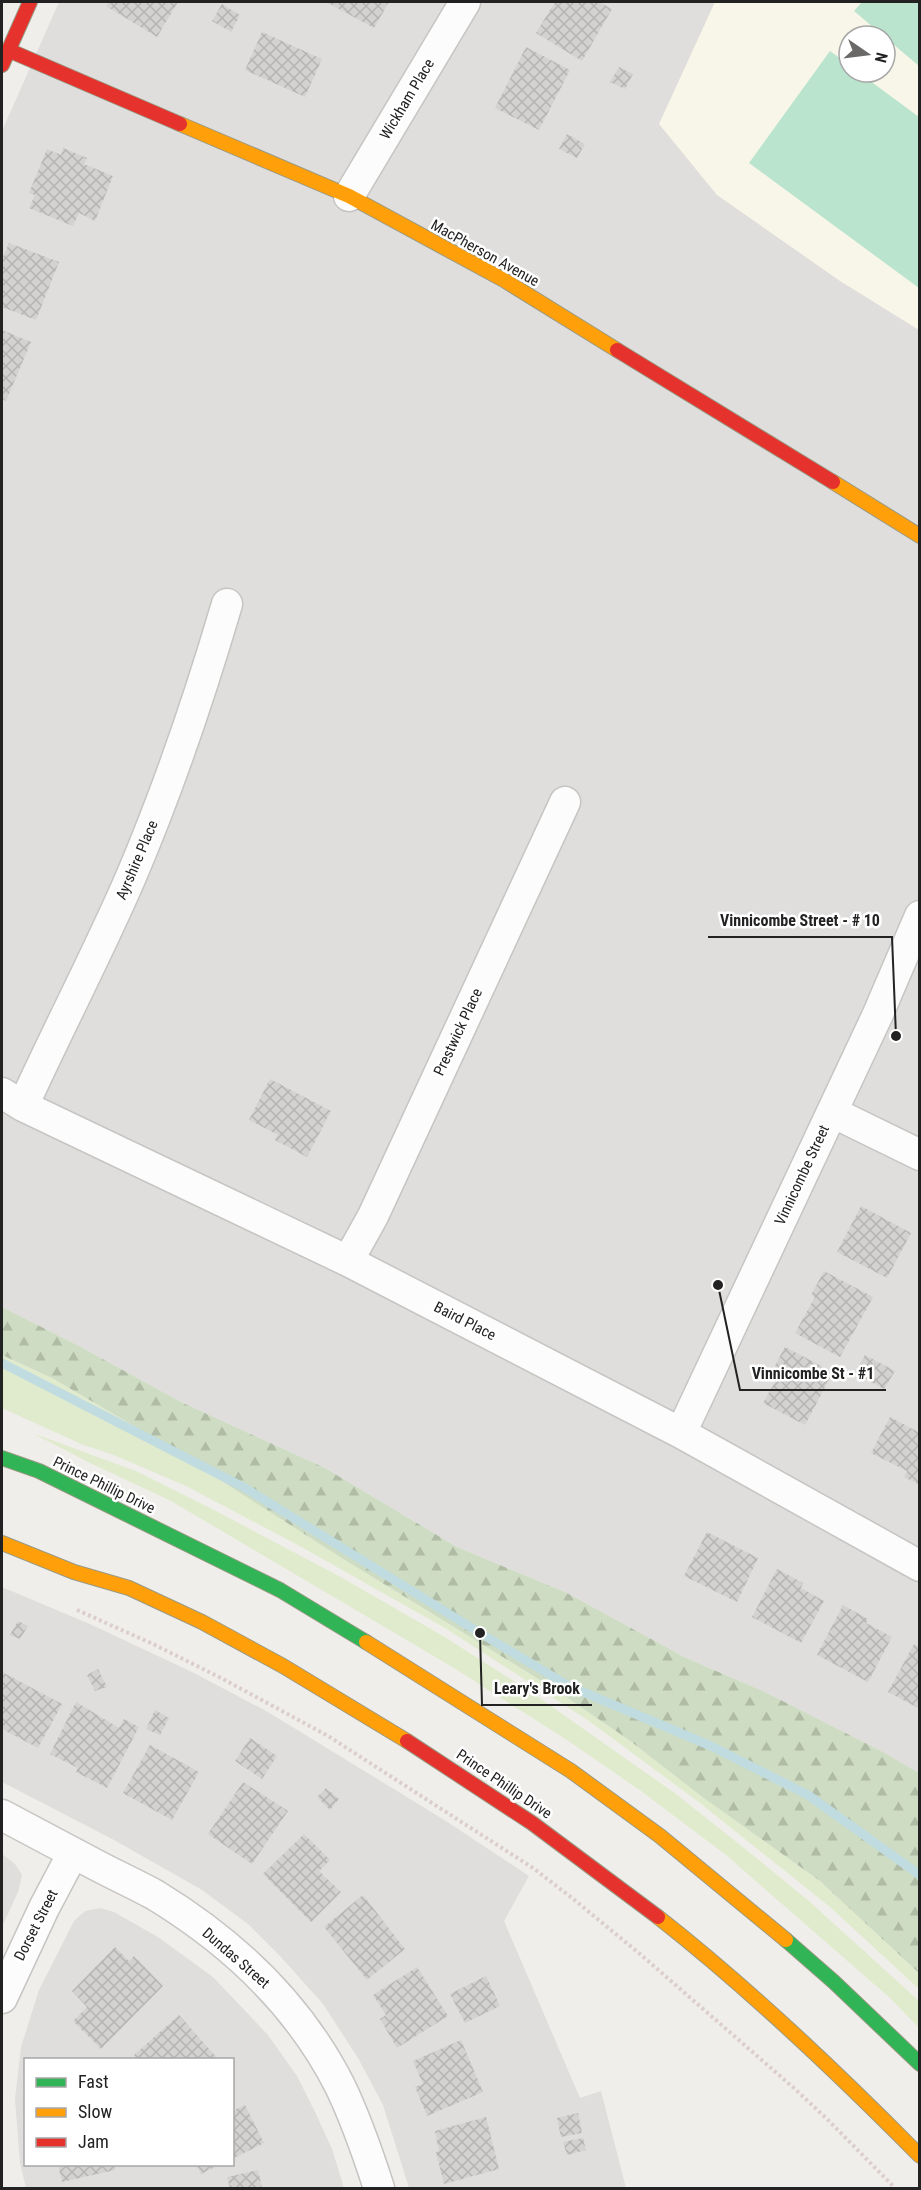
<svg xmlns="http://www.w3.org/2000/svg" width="921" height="2190" viewBox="0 0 921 2190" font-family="'Roboto Condensed',sans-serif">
	<defs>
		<pattern id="forest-firs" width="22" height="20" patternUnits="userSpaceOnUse" patternTransform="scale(1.5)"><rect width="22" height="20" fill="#cddcc2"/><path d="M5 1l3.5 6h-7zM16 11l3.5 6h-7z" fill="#b0bca6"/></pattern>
		<pattern id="building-cross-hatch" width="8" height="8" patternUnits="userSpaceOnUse" patternTransform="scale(1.5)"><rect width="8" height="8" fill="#d4d2d0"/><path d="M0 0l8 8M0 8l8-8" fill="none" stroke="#b6b4b2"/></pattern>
	</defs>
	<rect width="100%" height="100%" fill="#f0eeeb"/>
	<path fill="#dfdedc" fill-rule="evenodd" d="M59,2H919V1773L883,1752L765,1692L686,1658L567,1593L457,1547L325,1468L181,1402L79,1346L2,1307V131ZM849,36H885V72H849Z
		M2,1587L92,1625L194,1673L268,1712L446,1821L529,1876L504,1921L580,2098L601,2091L626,2188H409L383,2105L358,2058L323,2004L280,1956L248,1924L202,1890L114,1840L2,1782Z
		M2,1854L15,1864L22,1875L18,1892L2,1927Z
		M100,1908L114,1912L158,1937L213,1977L268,2035L297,2076L316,2114L332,2149L344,2188H26L20,2163L15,2099L21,2047L39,1990L74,1921L85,1911ZM26,2060H232V2164H26Z"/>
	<path fill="#f8f6e8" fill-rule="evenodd" d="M715,2H919V330L840,281L717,195L659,124ZM849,36H885V72H849Z"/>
	<path fill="#dfebcc" d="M2,1355L52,1378L158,1440L340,1557L553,1688L629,1740L701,1796L820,1881L919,1973V1989L830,1907L700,1803L589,1721L445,1628L296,1544L186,1486L114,1455L81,1444L2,1408Z
		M32,1433L136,1471L214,1510L337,1575L443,1636L531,1692L676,1794L754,1856L810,1902L919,2001V2028L890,1998L726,1855L641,1791L567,1740L454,1668L171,1501L90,1463Z"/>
	<path fill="url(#forest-firs)" d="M2,1307L79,1346L181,1402L325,1468L457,1547L567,1593L686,1658L765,1692L883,1752L919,1773V1973L820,1881L701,1796L629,1740L553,1688L340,1557L158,1440L52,1378L2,1355Z"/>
	<path fill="#bae4ce" d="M862,2H919V66L854,11Z
		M830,51L849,65V72H858L919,117V288L749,163Z"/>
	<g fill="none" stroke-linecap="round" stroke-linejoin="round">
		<path stroke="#c1dce0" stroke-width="9" d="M2,1363L245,1488L480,1633L569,1686L711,1746L808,1795L920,1875"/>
	</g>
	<path fill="url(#building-cross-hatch)" d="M109,2H178L157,37L106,6Z
		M326,2H389L374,28Z
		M555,2H599L612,9L582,61L536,33Z
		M222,4L240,15L231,32L212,21Z
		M262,32L322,59L305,97L245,70Z
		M526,47L570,70L539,130L495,108Z
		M619,67L633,74L625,89L610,82Z
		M567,134L585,144L577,158L559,149Z
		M63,148L87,158L84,164L113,176L95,221L79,213L73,226L29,208L35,195L29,193L47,149L61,155Z
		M9,243L59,262L36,320L2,307V260Z
		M2,330L31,342L6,401L2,399Z
		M270,1079L331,1111L307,1157L275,1140L278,1135L249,1120Z
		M861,1206L911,1233L887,1278L837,1252Z
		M824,1271L873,1297L840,1357L795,1333L815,1297L811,1295Z
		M785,1347L833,1372L805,1425L763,1403L778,1377L771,1373Z
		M865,1355L895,1371L884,1389L855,1373Z
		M890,1417L920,1433V1485L904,1477L907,1471L871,1453Z
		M707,1532L758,1558L737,1602L684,1576Z
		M777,1569L803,1583L801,1588L824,1601L801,1643L752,1617Z
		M843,1605L868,1619L866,1623L892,1637L868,1682L817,1655Z
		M18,1621L28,1626L20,1639L10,1635Z
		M914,1644L920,1647V1709L888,1692Z
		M98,1669L107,1687L95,1691L87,1675Z
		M2,1672L62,1704L38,1748L2,1729Z
		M76,1702L119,1728L124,1719L139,1727L107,1788L76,1772L78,1768L50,1754Z
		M155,1710L169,1718L160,1735L146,1729Z
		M250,1738L277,1756L262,1779L235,1761Z
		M150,1745L199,1772L172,1820L123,1793Z
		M243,1782L288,1811L252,1864L208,1834Z
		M326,1788L339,1799L330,1810L317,1797Z
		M304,1834L330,1860L319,1871L341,1892L311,1922L263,1874Z
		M363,1895L405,1949L367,1980L324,1927Z
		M115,1947L129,1961L134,1956L163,1986L101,2049L73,2021L87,2007L72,1991Z
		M417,1967L448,2016L397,2048L380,2019L386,2015L373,1995Z
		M486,1976L500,2006L465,2023L450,1994Z
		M179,2015L219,2060H138L134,2055Z
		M461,2040L483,2092L427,2116L415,2087L423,2084L413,2061Z
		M245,2105L264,2143L232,2159V2111Z
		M578,2113L582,2133L561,2137L557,2118Z
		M486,2117L499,2169L444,2184L436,2152L439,2151L435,2131Z
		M583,2138L586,2150L567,2155L563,2142Z
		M58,2164H114L115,2170L62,2182Z
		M196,2164H221L201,2174Z
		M258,2170L262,2188H230L227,2177Z"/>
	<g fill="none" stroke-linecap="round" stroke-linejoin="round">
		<defs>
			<path id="street" d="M349,196L465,2
				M2,1093L23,1106L348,1261L681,1433L920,1566
				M23,1106C58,1029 97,955 130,879C169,788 199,699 227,604
				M832,1112L920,1155
				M348,1261L373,1216L565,802
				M681,1433L878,1014L920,916
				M2,1815C34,1832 66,1849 98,1866C117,1876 137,1885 155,1895C232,1942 299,2005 340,2086C356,2119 368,2154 379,2188
				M2,1998L44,1908L73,1853"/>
			<path id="fast" d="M2,1458L39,1471L280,1590L366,1642
				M786,1940L834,1982L920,2064"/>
			<path id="slow" d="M180,124L349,196L504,280L617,350
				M833,482L920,536
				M2,1543L74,1572L129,1588L202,1622L283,1666L407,1741
				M366,1642L571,1771L660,1836L786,1940
				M658,1917C751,1990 837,2072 920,2156"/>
			<path id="jam" d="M8,50L180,124
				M2,65L30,2
				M617,350L833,482
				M407,1741L532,1823L658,1917"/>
		</defs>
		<use href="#street" stroke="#c6c5c3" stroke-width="33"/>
		<use href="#fast" stroke="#999983" stroke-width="16"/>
		<use href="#slow" stroke="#999983" stroke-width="16"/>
		<use href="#jam" stroke="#999983" stroke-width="16"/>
		<path stroke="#dbcecd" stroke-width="4" stroke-dasharray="3 3" stroke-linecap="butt" d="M77,1610L153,1644L223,1679L328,1736L533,1868L572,1898L640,1954L795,2089L828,2120L895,2188"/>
		<use href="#street" stroke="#fdfcfc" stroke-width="30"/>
		<use href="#fast" stroke="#30b455" stroke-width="14"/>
		<use href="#slow" stroke="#ff9f0a" stroke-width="14"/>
		<use href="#jam" stroke="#e5322d" stroke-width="14"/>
	</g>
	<g text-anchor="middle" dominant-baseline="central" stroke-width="5" stroke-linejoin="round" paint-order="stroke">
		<g font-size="15" fill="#222" stroke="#fff">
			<text transform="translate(407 99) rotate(-59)">Wickham Place</text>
			<text transform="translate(485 253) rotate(29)">MacPherson Avenue</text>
			<text transform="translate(137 860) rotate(-67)">Ayrshire Place</text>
			<text transform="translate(458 1032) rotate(-65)">Prestwick Place</text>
			<text transform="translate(802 1175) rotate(-65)">Vinnicombe Street</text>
			<text transform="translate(465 1321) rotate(27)">Baird Place</text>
			<text transform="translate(104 1485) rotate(26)">Prince Phillip Drive</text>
			<text transform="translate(504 1784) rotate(34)">Prince Phillip Drive</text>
			<text transform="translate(36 1925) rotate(-63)">Dorset Street</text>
			<text transform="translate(236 1958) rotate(41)">Dundas Street</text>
		</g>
	</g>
	<path fill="none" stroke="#222" stroke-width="2" d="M896 1036L892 937H708M718 1285L740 1390H886M480 1633L482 1705H592"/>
	<g fill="#222" stroke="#fff" stroke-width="2">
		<circle cx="896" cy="1036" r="6"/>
		<circle cx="718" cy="1285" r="6"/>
		<circle cx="480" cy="1633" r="6"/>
	</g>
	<g font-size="16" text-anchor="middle" font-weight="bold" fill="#222" stroke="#fff" stroke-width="5" stroke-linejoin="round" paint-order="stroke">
		<text x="800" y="926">Vinnicombe Street - # 10</text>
		<text x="813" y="1379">Vinnicombe St - #1</text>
		<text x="537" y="1694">Leary's Brook</text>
	</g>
	<rect width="921" height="2190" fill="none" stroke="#222222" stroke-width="6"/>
	<rect x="24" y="2058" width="210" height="108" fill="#ffffff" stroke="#a7a7a7" stroke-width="1.5"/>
	<rect x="36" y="2078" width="30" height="9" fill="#30b455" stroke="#a7a7a7" stroke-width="1.5"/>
	<text x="78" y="2088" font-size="18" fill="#222222">Fast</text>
	<rect x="36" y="2108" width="30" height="9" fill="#ff9f0a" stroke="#a7a7a7" stroke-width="1.5"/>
	<text x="78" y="2118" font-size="18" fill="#222222">Slow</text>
	<rect x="36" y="2138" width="30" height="9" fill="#e5322d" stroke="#a7a7a7" stroke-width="1.5"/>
	<text x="78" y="2148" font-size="18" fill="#222222">Jam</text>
	<g transform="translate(867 54) rotate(104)"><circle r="28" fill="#ffffff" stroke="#a7a7a7" stroke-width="1.5"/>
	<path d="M0-4.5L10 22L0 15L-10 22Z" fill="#6a6968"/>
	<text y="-9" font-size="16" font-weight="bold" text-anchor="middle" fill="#222222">N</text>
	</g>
</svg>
